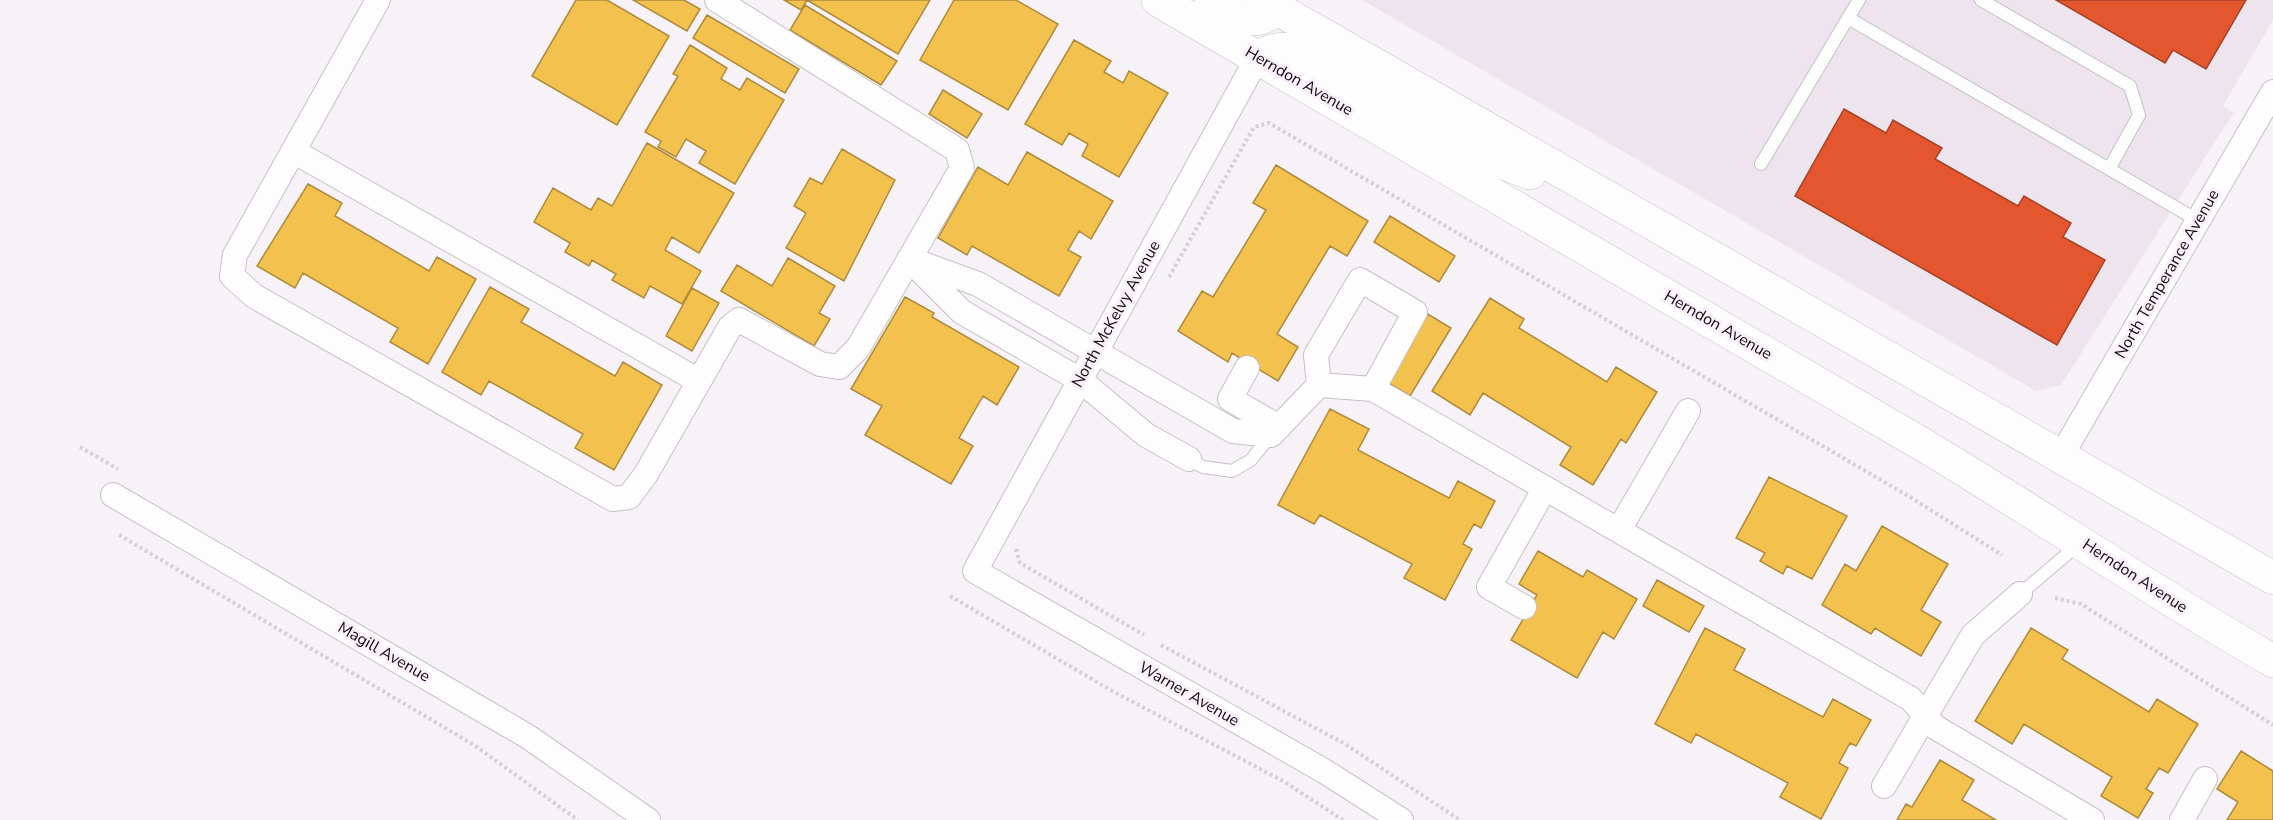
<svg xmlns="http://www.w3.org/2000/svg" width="2273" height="820" viewBox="0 0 2273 820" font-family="'Nunito Sans',sans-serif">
	<rect width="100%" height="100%" fill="#f7f2f7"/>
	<path fill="#eee4ee" d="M1362,0H2273V20L2223,106L2234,112L2061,385L2036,391Z"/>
	<path fill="#f2c14e" stroke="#ae8b3c" stroke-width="1.5" d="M576,0H607L669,36L617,125L532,76Z
		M633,0H684L700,9L687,31Z
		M784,0H930L898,54L807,0L801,10Z
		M954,0H1016L1058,24L1008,110L920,60Z
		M805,5L897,61L881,85L790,30Z
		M707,15L799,69L785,93L693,38Z
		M1074,40L1111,61L1104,72L1123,83L1129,71L1168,93L1119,177L1082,156L1088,144L1069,133L1062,145L1025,124Z
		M690,45L727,68L721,79L740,90L747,78L784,100L735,184L699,163L706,151L686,139L676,157L658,147L661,141L645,132L678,76L673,74Z
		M943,90L982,114L967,138L929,114Z
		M647,143L734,193L699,253L672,237L665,250L701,271L682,304L650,286L644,298L612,280L616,274L592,260L589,266L565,252L570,243L534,222L553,188L591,210L598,198L612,206Z
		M842,149L895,180L844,281L786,248L806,213L794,206L810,178L822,184Z
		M1027,152L1113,201L1091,239L1079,231L1068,250L1081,257L1059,296L972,246L967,255L938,238L978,167L1008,185Z
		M1276,165L1368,221L1347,256L1330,246L1277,334L1298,347L1278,381L1232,353L1228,362L1178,331L1202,291L1213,297L1266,210L1253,203Z
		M308,184L342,203L335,216L429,271L437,257L476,279L428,364L390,342L398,328L303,273L295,288L257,266Z
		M1390,216L1455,256L1439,282L1374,242Z
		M788,258L835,286L819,313L830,319L814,346L721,291L737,265L772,286Z
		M490,287L529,309L521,322L615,376L623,362L662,385L614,470L575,448L583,434L489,381L481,395L442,372Z
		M692,288L719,303L692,351L666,336Z
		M905,297L934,313L932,317L1019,367L997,405L983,396L959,438L973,446L951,484L865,435L882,406L851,389Z
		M1490,298L1524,319L1519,328L1607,382L1616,367L1657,392L1626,443L1621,439L1593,485L1560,465L1571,447L1483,393L1470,415L1432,391Z
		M1426,313L1451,328L1410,396L1385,381Z
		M1330,409L1369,429L1358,450L1449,498L1458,481L1495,501L1481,528L1474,524L1463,544L1472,549L1445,600L1404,578L1412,564L1320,515L1314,524L1278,505Z
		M1769,477L1847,516L1812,579L1787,566L1783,574L1760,561L1765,553L1736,538Z
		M1882,526L1948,564L1921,610L1941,622L1921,656L1875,628L1871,634L1822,605L1845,564L1856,571Z
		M1538,551L1583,577L1587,570L1637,599L1614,639L1603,632L1577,678L1511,640L1537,595L1519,584Z
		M1657,580L1704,606L1689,632L1643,606Z
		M1705,628L1745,649L1734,670L1823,717L1833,699L1871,720L1856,746L1850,743L1839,763L1848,768L1821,819L1780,797L1788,783L1696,734L1691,743L1655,724Z
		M2031,628L2068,650L2062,659L2149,712L2157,699L2198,724L2168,773L2159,768L2146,789L2153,793L2138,818L2101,796L2112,777L2024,724L2012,744L1975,721Z
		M2241,751L2273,771V820H2227L2238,802L2217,789Z
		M1940,760L1974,780L1962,800L1996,820H1897L1906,804L1912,807Z"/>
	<path fill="#e4572e" stroke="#a54125" stroke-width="1.5" d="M2056,0H2246L2206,69L2173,50L2165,63Z
		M1844,109L1886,133L1893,120L1942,148L1935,159L2018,206L2024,196L2071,223L2063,237L2105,260L2057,345L1795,196Z"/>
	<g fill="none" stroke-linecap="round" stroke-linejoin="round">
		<defs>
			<path id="service" d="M1981,0L2130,86L2139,115L2109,169
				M1848,18L1859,0
				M1761,164L1848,18L2199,221
				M1189,459L1203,467L1232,471L1251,460L1271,435
				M2020,594L2079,544"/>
			<path id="minor" d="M378,0L235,255L232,276L254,296L613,499L629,497L646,474L730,327L739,320L820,364L839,367L858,348L962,168L957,150L717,0
				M1258,57L975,571L1324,771L1401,820
				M293,151L699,381
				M1247,368L1230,399L1279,427
				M1319,385L1316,355L1360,280L1415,312L1373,389
				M2061,456L2273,92
				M1189,459L1146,435L1080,380L962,312L909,259L978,284L1233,431L1271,435L1319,385L1373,389L1911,699L1935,727L2092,820
				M113,495L527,736L648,820
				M1619,530L1688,411
				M1524,607L1489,587L1545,488
				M1884,786L1973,635L2020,594
				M2182,820L2205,779"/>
			<path id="primary" d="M1158,0L1920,443C2039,514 2153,592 2273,661
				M1211,0C1233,13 1255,30 1276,8
				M1262,0L2273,578
				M1258,57C1272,49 1283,48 1299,50L1486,156L1530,173"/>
		</defs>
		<use href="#service" stroke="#c5c0c5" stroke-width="14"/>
		<use href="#minor" stroke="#c5c0c5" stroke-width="26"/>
		<use href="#primary" stroke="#c5c0c5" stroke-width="34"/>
		<path stroke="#d2d2d2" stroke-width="4" stroke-dasharray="3 3" stroke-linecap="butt" d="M1169,277L1254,127L1269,123L1910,497L2002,555
			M80,447L118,469
			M119,535L474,745L578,820
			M1016,549L1020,563L1144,635
			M950,596L1114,692L1283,781L1343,820
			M2055,598L2081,604L2273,725
			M1161,645L1345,744L1460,820"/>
		<use href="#service" stroke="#fefdfe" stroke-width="12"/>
		<use href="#minor" stroke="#fefdfe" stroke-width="24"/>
		<use href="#primary" stroke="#fefdfe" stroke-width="33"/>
	</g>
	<g text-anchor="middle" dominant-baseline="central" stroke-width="6" stroke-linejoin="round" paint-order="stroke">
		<g font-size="16" fill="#110e11" stroke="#faeffa">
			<text transform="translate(1299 81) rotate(30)">Herndon Avenue</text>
			<text transform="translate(2167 274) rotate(-60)">North Temperance Avenue</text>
			<text transform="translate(1116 314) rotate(-61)">North McKelvy Avenue</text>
			<text transform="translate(1718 325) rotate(30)">Herndon Avenue</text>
			<text transform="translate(2135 576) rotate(33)">Herndon Avenue</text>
			<text transform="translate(384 652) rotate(30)">Magill Avenue</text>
			<text transform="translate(1189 694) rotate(30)">Warner Avenue</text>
		</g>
	</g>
</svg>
